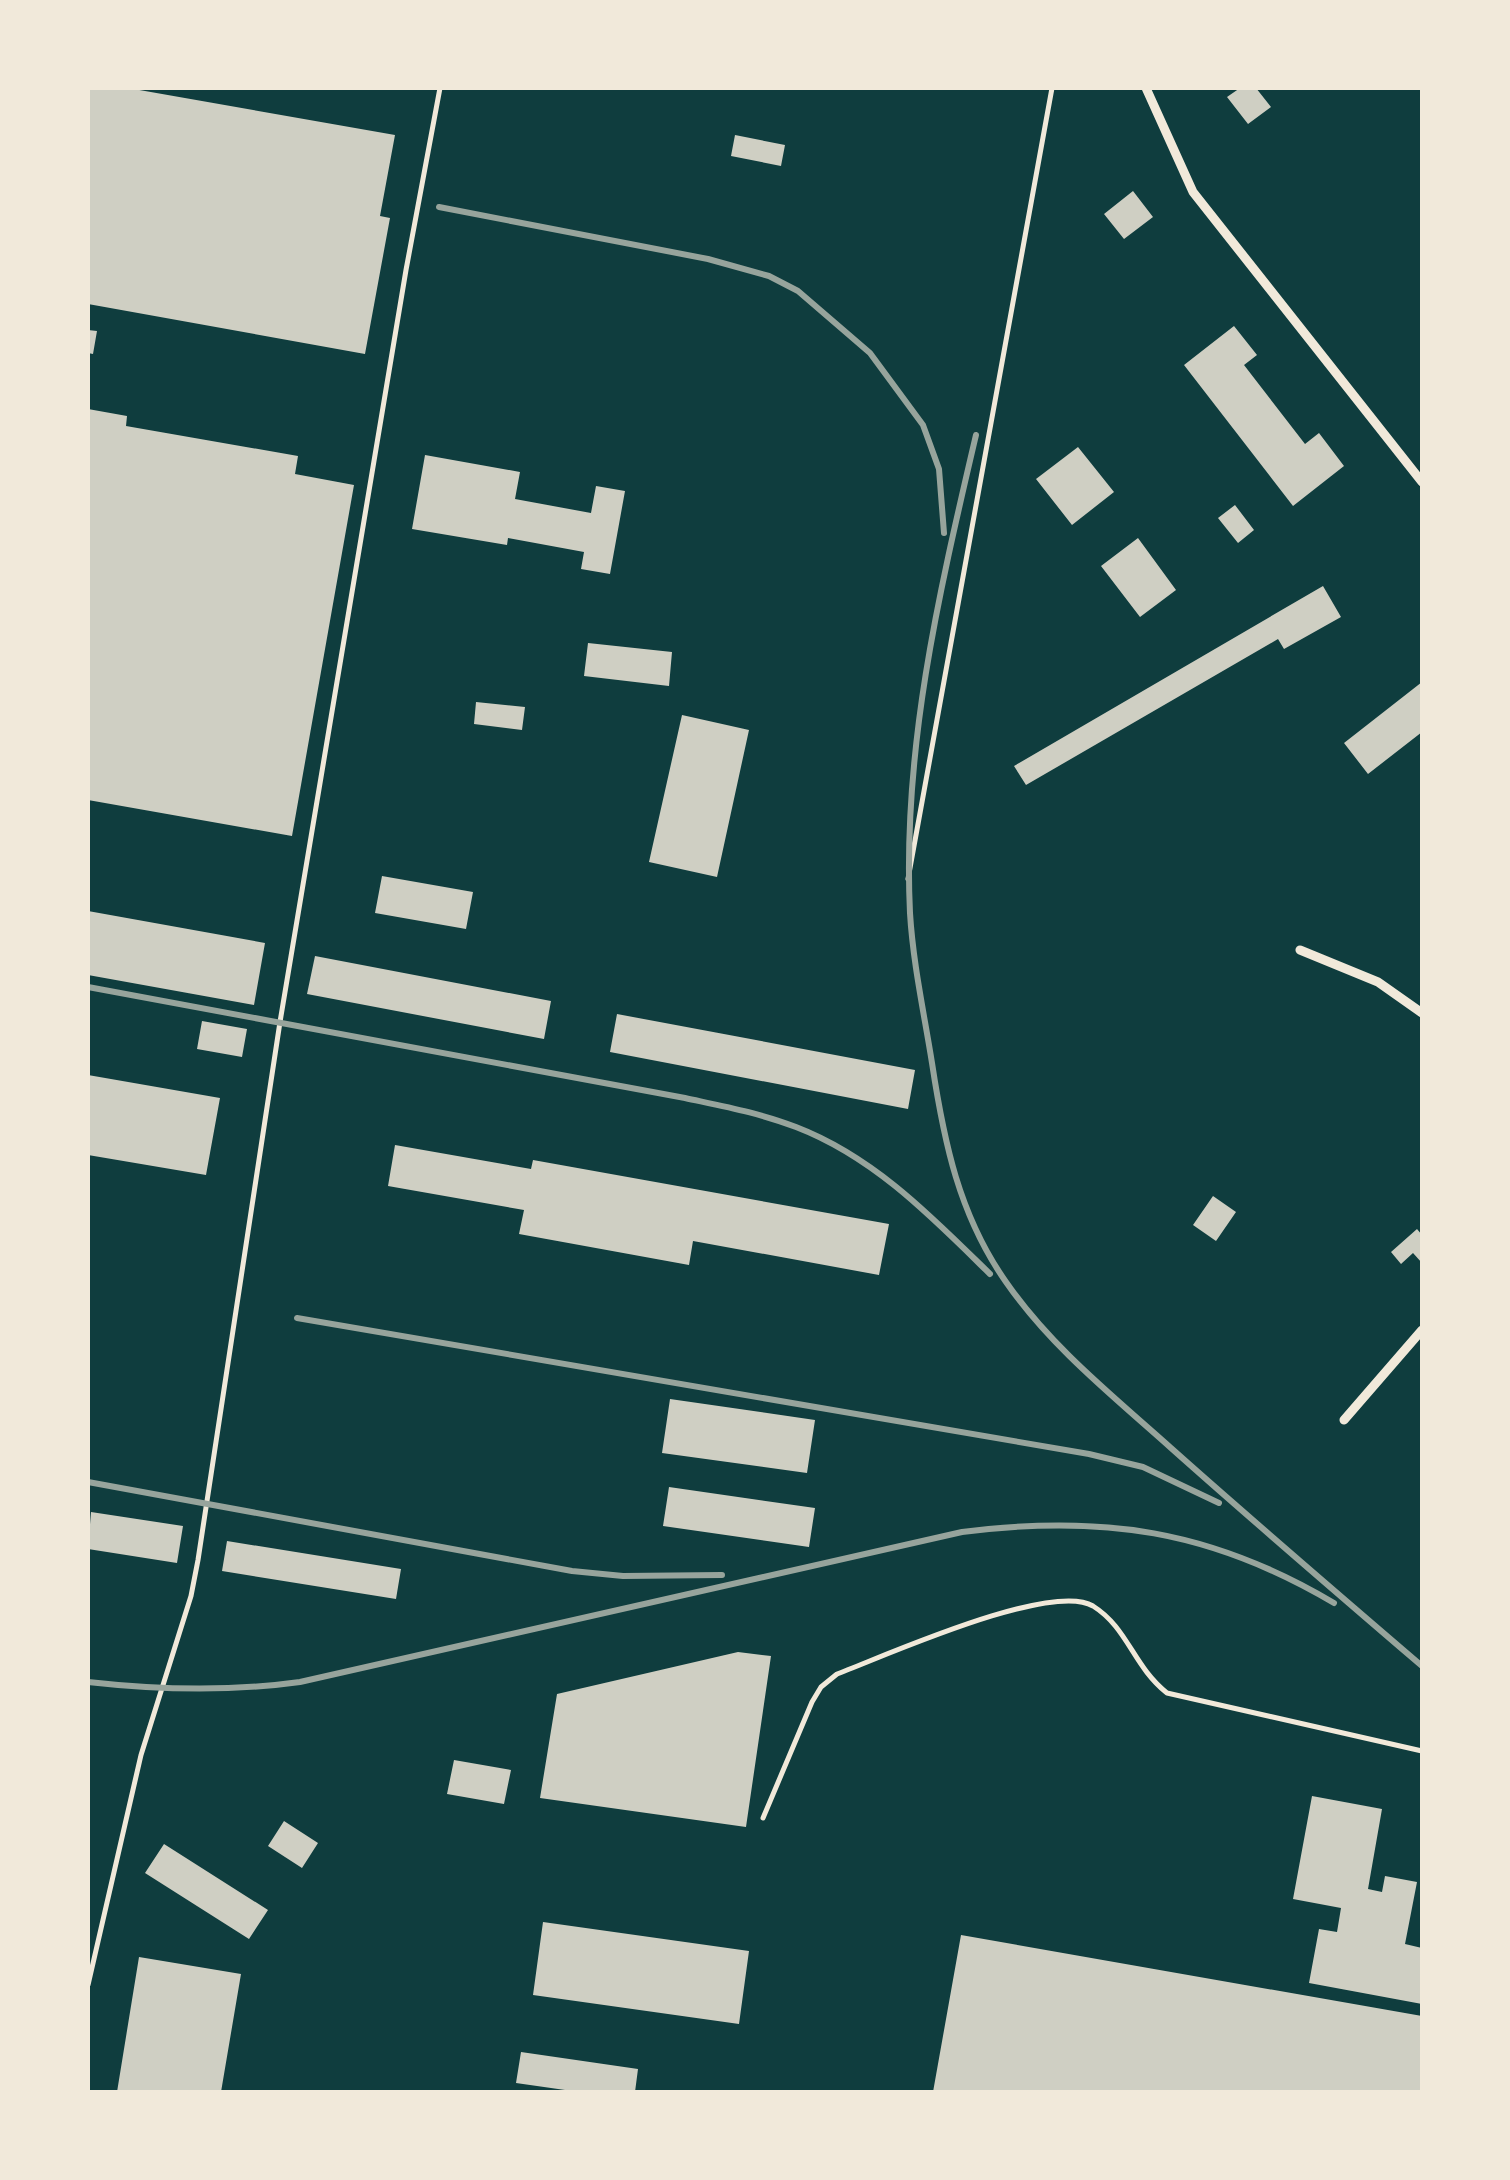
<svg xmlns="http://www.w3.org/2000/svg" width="1510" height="2180" viewBox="0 0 1510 2180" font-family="Barlow,sans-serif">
	<rect width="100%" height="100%" fill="#0f3d3e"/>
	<path fill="#cfcfc3" d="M88,88H128L395,135L380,216L390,218L365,354L88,304Z
		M1240,88H1256L1271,107L1248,124L1227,97Z
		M735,135L785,145L781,166L731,156Z
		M1133,191L1153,217L1124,239L1104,214Z
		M1234,326L1257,355L1244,365L1305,444L1319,433L1344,466L1293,506L1184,365Z
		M88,330L97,331L93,354L88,353Z
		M88,409L127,416L126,426L298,456L295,474L354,485L292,836L88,800Z
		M1078,447L1114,492L1072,525L1036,479Z
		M425,455L520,472L515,499L591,513L596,486L625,491L610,574L581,569L584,552L508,538L507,545L412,529Z
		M1235,505L1254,530L1238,543L1218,518Z
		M1138,538L1176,590L1140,617L1101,566Z
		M1323,586L1341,617L1284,649L1278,639L1026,785L1014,766Z
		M588,643L672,652L669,686L584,676Z
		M1422,682V732L1368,774L1344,743Z
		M476,702L525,707L522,730L474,724Z
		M682,715L749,730L717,877L649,862Z
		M382,876L473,892L466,929L375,913Z
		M88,911L265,943L254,1005L88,975Z
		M315,956L551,1001L544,1039L307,994Z
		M617,1014L915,1070L908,1109L610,1052Z
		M202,1021L247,1029L242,1057L197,1049Z
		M88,1075L220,1098L206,1175L88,1155Z
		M395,1145L531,1169L533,1160L889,1224L879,1275L693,1241L689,1265L519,1234L524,1210L388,1186Z
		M1213,1196L1236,1212L1216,1241L1193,1225Z
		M1417,1229L1422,1235V1263L1413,1253L1401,1264L1391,1252Z
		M670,1399L815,1420L807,1473L662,1453Z
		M669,1487L815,1508L809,1547L663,1526Z
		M91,1512L183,1526L177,1563L88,1549Z
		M227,1541L401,1569L396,1599L222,1571Z
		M738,1652L771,1656L746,1827L540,1798L557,1694Z
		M454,1760L511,1770L504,1804L447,1794Z
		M1312,1796L1382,1809L1368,1889L1382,1892L1385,1876L1417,1882L1405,1944L1422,1948V2004L1309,1983L1319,1929L1337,1932L1341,1908L1293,1899Z
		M284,1821L318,1843L302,1868L268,1846Z
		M164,1844L268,1910L249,1939L145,1873Z
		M543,1922L749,1951L739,2024L533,1995Z
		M961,1935L1422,2016V2092H933Z
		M139,1957L241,1974L221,2092H117Z
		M521,2052L638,2069L635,2092H579L516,2083Z"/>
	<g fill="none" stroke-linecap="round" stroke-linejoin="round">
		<path stroke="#f1e9da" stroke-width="5" d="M908,879L1052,88
			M763,1818L812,1702L821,1687L837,1674C885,1656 1051,1581 1093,1606C1128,1628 1133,1666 1167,1693L1422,1751
			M88,1985L141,1755L191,1596L198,1560L280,1022L406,270L440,88"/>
		<path stroke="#f1e9da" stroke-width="9" d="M1146,88L1193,192L1422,482
			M1300,950L1378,982L1422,1013
			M1344,1420L1422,1330"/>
		<path stroke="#97a49c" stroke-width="6" d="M439,207L708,259L769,276L798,291L870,353L923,425L939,469L944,533
			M976,435C939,593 902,749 910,913C913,963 924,1013 932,1063C944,1142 959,1215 1006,1282C1051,1347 1113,1396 1171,1448C1254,1522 1338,1594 1422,1666
			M88,987L685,1098C722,1106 760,1113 796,1127C874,1157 932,1217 990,1274
			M297,1318L1089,1454L1143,1467L1219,1503
			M88,1482L572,1571L623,1576L722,1575
			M88,1682C159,1690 228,1692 300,1682L962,1532C1101,1514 1211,1530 1334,1603"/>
	</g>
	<rect width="1510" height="2180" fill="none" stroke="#f1e9da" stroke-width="180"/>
</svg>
